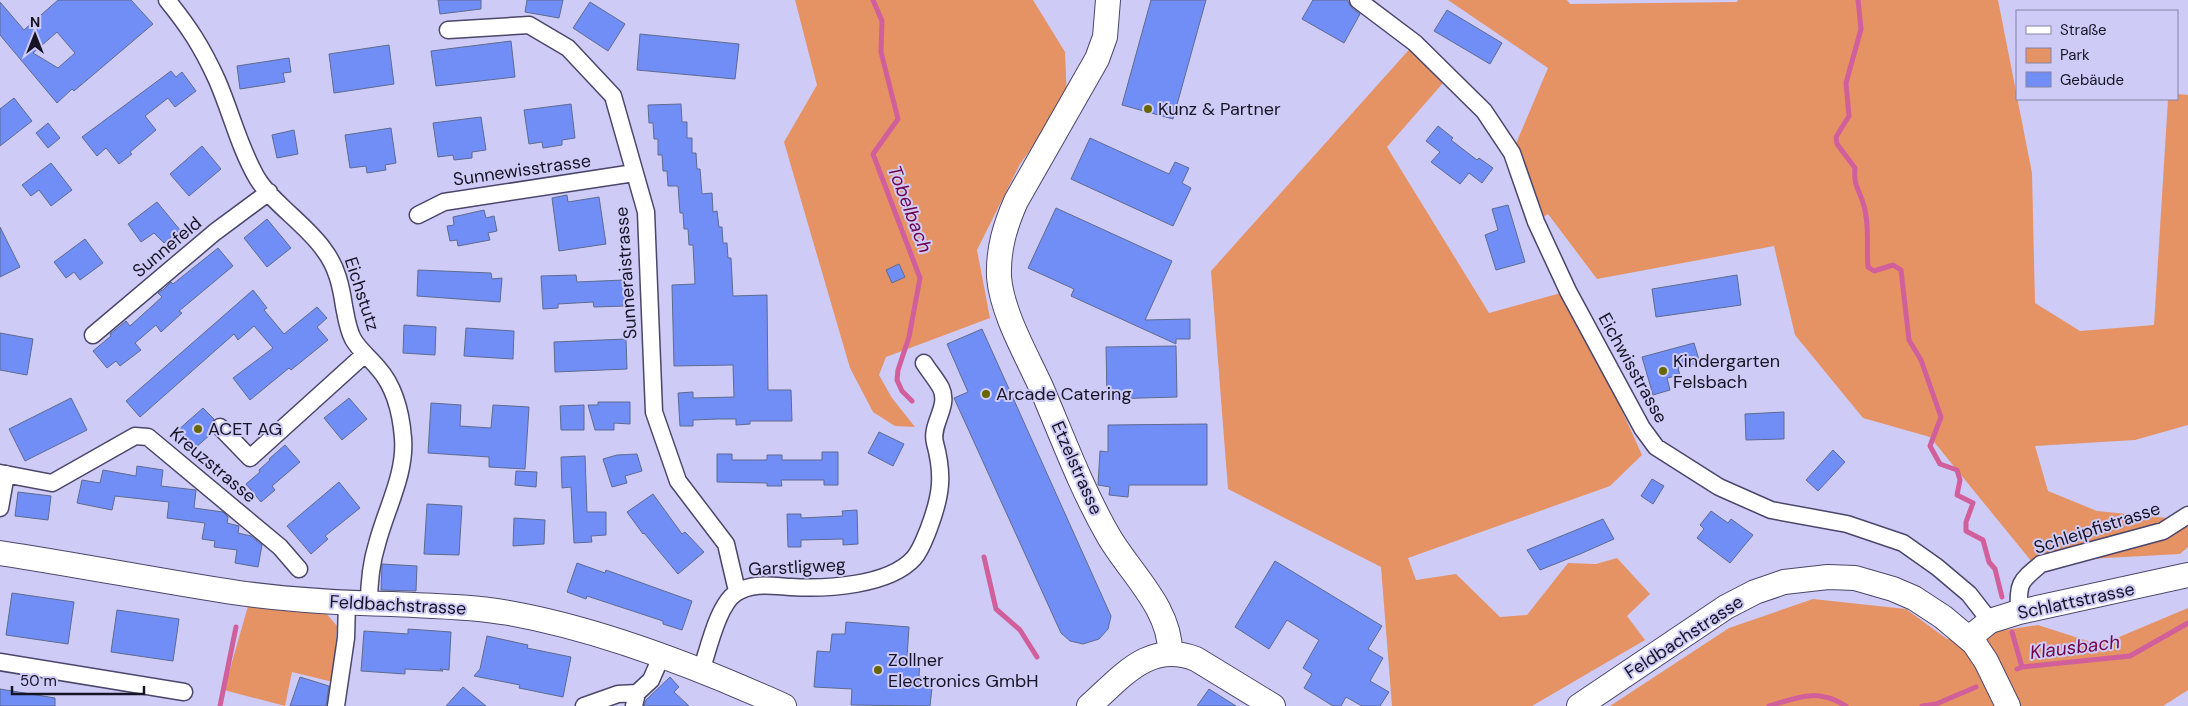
<svg xmlns="http://www.w3.org/2000/svg" width="2188" height="706" viewBox="0 0 2188 706" font-family="'DM Sans',sans-serif">
	<rect width="100%" height="100%" fill="#cfcbf7"/>
	<path fill="#e59365" d="M795,0H1033L1065,52L1067,99L1020,164L977,250L990,318L886,357L879,375L892,398L915,427L895,426L873,412L850,368L784,142L817,85Z
		M1448,0H1567L1570,4L1737,2L1738,0H1998L2032,173L2035,303L2080,331L2154,325L2168,99H2177V94L2188,95V425L2135,440L2035,446L2048,491L2097,511L2188,520V547L2180,554L2032,562L1930,437L1863,418L1795,335L1774,246L1597,279L1548,214L1536,222L1512,153L1548,68Z
		M1415,43L1450,75L1387,147L1489,313L1568,291L1642,455L1610,486L1408,558L1416,580L1456,574L1500,617L1527,615L1568,563L1596,564L1617,558L1650,594L1627,616L1645,640L1532,706H1392L1381,567L1228,489L1211,271Z
		M1813,599L1906,609L1947,639L2038,625L2100,645L2188,608V690L2163,706H1610L1729,628Z
		M248,606L326,613L337,626L333,682L292,672L285,706L224,690Z"/>
	<g fill="none" stroke-linecap="round" stroke-linejoin="round">
		<path stroke="#d15f9b" stroke-width="5" d="M873,0L882,21L881,52L898,119L873,154L920,278L909,337L898,370L897,380L902,391L912,401
			M1858,0L1861,29L1846,83L1849,116L1836,137L1837,144L1855,168C1853,186 1860,190 1864,206C1870,226 1866,247 1868,267L1874,271L1893,265L1901,270L1909,340L1921,360L1941,417L1930,446L1940,464L1957,470L1960,480L1957,495L1973,503L1966,522V531L1983,540L1989,562L1995,569L2002,597
			M984,557L996,609L1020,630L1037,657
			M2012,632L2022,667
			M2017,669L2022,667L2130,656L2188,623
			M220,706L236,627
			M1769,706C1799,697 1817,688 1846,706
			M1922,706L1936,704L1976,687"/>
	</g>
	<path fill="#708ef6" stroke="#5e6b90" fill-rule="evenodd" d="M58,0H131L153,24L74,91L72,89L57,103L0,35V2L24,30ZM57,32L75,53L58,68L33,53Z
		M438,0H481V9L440,14Z
		M527,0H563L559,18L525,12Z
		M1151,0H1206L1173,119L1122,105Z
		M1313,0H1347L1352,8L1360,14L1344,43L1302,19Z
		M590,2L625,24L608,51L573,28Z
		M1447,10L1502,43L1490,64L1434,31Z
		M640,34L739,44L735,79L637,70Z
		M511,41L515,77L436,86L431,51Z
		M389,45L394,84L334,93L329,54Z
		M289,58L291,72L283,73L285,82L240,89L237,66Z
		M171,71L176,77L182,72L196,91L175,107L168,98L145,116L156,130L130,152L132,154L119,164L106,148L97,156L82,137Z
		M14,98L32,121L0,146V109Z
		M571,104L575,138L562,140V145L543,148L542,142L529,144L524,110Z
		M681,104L682,122H687V138H692V153H696L697,169H700L702,194L712,193L713,212L717,211L719,227H722L723,243H727L728,258H731L733,296L767,295L768,390H791L792,421H750V424L736,425V419H718L693,420V426H680L678,393L693,392V398L734,397L733,365L674,366L672,285L695,284L693,245H689L688,229H684L683,213H680L678,186H668L667,171H663L662,155H658V139H654L653,123H649L648,105Z
		M481,117L486,150L472,152V158L454,160L453,155L438,157L433,123Z
		M48,123L60,138L48,148L36,133Z
		M1438,126L1453,138L1451,140L1477,160L1479,158L1493,168L1482,183L1469,173L1460,184L1431,162L1440,152L1426,141Z
		M391,128L396,163L385,165L386,170L367,173L366,166L350,168L345,135Z
		M294,130L298,154L277,158L272,135Z
		M1090,138L1169,174L1175,162L1189,168L1182,183L1191,188L1173,226L1071,179Z
		M202,146L221,169L189,196L170,174Z
		M51,163L72,190L51,206L39,190L31,196L22,185Z
		M567,195L568,202L599,197L606,244L559,251L552,198Z
		M157,202L180,230L164,243L154,233L141,242L128,224Z
		M1508,205L1525,262L1496,270L1485,235L1498,230L1492,209Z
		M1056,208L1172,261L1145,320L1190,319V339H1176V344L1071,296L1074,289L1028,268Z
		M484,210L486,218L494,216L497,231L488,233L490,240L458,246L457,240L450,241L447,226L454,225L453,217Z
		M267,219L291,248L267,267L244,238Z
		M0,227L20,267L0,277Z
		M85,239L103,263L80,280L74,272L66,278L54,262Z
		M218,248L233,266L179,311L182,313L161,332L156,325L135,343L141,350L120,366L116,361L107,368L93,351L111,336L110,334L126,321L130,326L162,297L158,293L164,289L171,282L173,284Z
		M899,264L905,277L892,283L886,270Z
		M418,270L491,273L492,279L502,278L500,302L417,296Z
		M576,275L577,282L624,280L625,306L594,307L593,302L558,304V308L543,309L541,276Z
		M1737,275L1741,305L1656,317L1652,289Z
		M253,290L267,308L264,310L284,334L317,307L327,318L317,327L328,340L291,370L289,368L250,400L233,378L273,348L254,326L238,340L234,334L140,417L126,401Z
		M404,325L436,327L435,355L403,353Z
		M466,328L514,331L513,359L464,356Z
		M982,329L1111,616L1108,629L1099,639L1083,644L1070,641L1061,633L954,398L968,392L947,344Z
		M0,333L33,339L27,375L0,370Z
		M626,339L627,369L555,372L554,342Z
		M1694,343L1700,363L1678,368L1680,375L1667,378L1670,390L1653,395L1642,357Z
		M1176,346L1177,397L1107,399L1106,347Z
		M71,398L87,430L25,461L9,429Z
		M349,398L367,419L342,440L324,418Z
		M598,402H630V424L614,423V430H595L588,405H598Z
		M431,403L461,405L460,426L491,428L493,405L529,407L525,469L489,467V457L428,453Z
		M584,405V430H561L560,406Z
		M203,408L214,419L210,425L212,433L193,450L177,431Z
		M1784,412V439L1746,440L1745,414Z
		M1207,424V485H1129L1128,497L1109,495L1110,487L1098,485L1100,451L1108,452V425Z
		M879,432L904,444L893,466L868,453Z
		M285,445L300,462L272,486L275,490L261,502L246,484L260,472L259,470L270,460L269,459Z
		M1833,450L1845,462L1818,491L1806,480Z
		M822,452H838V485H824V480H781L782,486H767V483L717,482V454H732V460H767V455H782V460H822Z
		M637,454L642,471L625,476L627,483L612,487L603,459L617,455Z
		M585,456L587,512H606V535L591,536L592,542L574,543L571,487L562,488L561,457Z
		M137,466L163,470L161,486L196,490L194,508L223,512L228,517L227,523L239,526L238,533L251,536L262,545L258,567L235,563L237,550L214,547L215,541L202,539L205,523L167,518L169,502L115,496L112,510L77,503L82,480L100,483L103,470L136,476Z
		M516,471L537,472L536,487L515,485Z
		M1652,479L1664,486L1653,504L1641,496Z
		M339,482L360,508L325,536L328,539L311,554L287,526Z
		M18,492L51,496L48,520L15,516Z
		M653,494L682,534L685,532L704,552L678,574L644,533L643,534L627,512Z
		M427,504L462,506L459,555L424,554Z
		M857,510L858,544L843,545V539L801,540V547H788L787,514H801V518L843,516L842,511Z
		M1711,511L1728,523L1731,519L1753,535L1730,563L1697,538L1704,529L1700,525Z
		M514,518L545,520L544,544L513,546Z
		M1603,519L1614,539L1580,554L1540,570L1527,550Z
		M1275,561L1382,626L1368,649L1383,658L1370,681L1389,692L1380,706H1362L1346,697L1341,706H1333L1304,688L1312,674L1303,668L1319,640L1287,620L1269,649L1235,627Z
		M577,563L605,573L606,570L692,601L682,630L663,624V621L587,596L586,599L567,592Z
		M382,564L417,566L416,591L381,590Z
		M12,593L74,602L68,644L6,635Z
		M117,610L179,619L173,661L111,652Z
		M846,622L909,627L907,658L920,659L919,677L933,678L930,706L851,705L852,689L814,687L817,651L830,652L832,634H845Z
		M408,629L451,632L449,670L440,669L443,671L405,669V674L361,671L364,631L408,634Z
		M487,636L528,645L527,648L571,657L563,697L519,688L520,685L474,676L480,669Z
		M300,677L329,686L326,706H290Z
		M670,677L679,687L674,692L689,706H644L646,700Z
		M463,687L486,706H446Z
		M0,689L55,698V706H0Z
		M1209,689L1236,706H1197Z"/>
	<g fill="none" stroke-linecap="round" stroke-linejoin="round">
		<defs>
			<path id="street" d="M167,0C189,27 202,47 217,80C231,112 239,147 257,178C272,203 307,225 324,250C337,267 341,286 344,306C346,317 348,330 353,339C359,350 370,358 378,368C395,387 401,412 403,438C406,474 386,509 377,544C371,563 369,584 369,604
				M1358,0L1415,43L1484,111L1512,153L1536,222L1568,291L1642,428L1656,447L1719,487L1771,510L1847,524L1903,543L1937,567L1969,594L1990,621
				M448,30L529,25L568,48L613,96L646,212L654,412L678,481L726,544L737,591
				M418,215L444,202L634,173
				M93,335L215,232L269,192
				M220,427L250,458L365,354
				M0,473L52,483L135,436L148,437L280,547L299,569
				M0,508L6,474
				M2019,612C2018,583 2019,582 2041,564L2163,531L2188,515
				M0,662L184,692
				M701,671C708,651 718,604 736,593C752,582 773,586 791,587C826,589 889,586 914,558C921,550 925,538 929,528C941,496 944,476 935,443C930,424 950,407 941,388C936,379 929,371 924,363
				M336,706L346,638L347,602
				M584,706L618,694L637,693
				M634,706L637,693L651,680L661,657"/>
			<path id="secondary" d="M1108,0L1105,37L1097,59L1016,201C1005,226 998,249 999,277C1002,313 1026,354 1041,387C1062,436 1081,488 1108,535C1129,572 1171,608 1170,653
				M0,553C80,565 159,581 239,593C289,600 341,603 392,604C431,606 470,606 509,613C599,629 700,668 784,706
				M1969,638L1990,621L2019,612L2188,575
				M1089,706C1121,678 1149,640 1196,659L1273,706
				M1579,706L1726,607L1755,592L1784,582L1828,577L1855,578L1893,589L1914,598L1943,617L1974,643L1986,661L2008,706"/>
		</defs>
		<use href="#street" stroke="#4b466a" stroke-width="19"/>
		<use href="#secondary" stroke="#4b466a" stroke-width="26"/>
		<use href="#street" stroke="#fff" stroke-width="16"/>
		<use href="#secondary" stroke="#fff" stroke-width="24"/>
	</g>
	<g fill="#676701" stroke="#cfcbf7" stroke-width="2">
		<circle cx="1148" cy="109" r="5"/>
		<circle cx="1663" cy="371" r="5"/>
		<circle cx="986" cy="394" r="5"/>
		<circle cx="198" cy="429" r="5"/>
		<circle cx="878" cy="670" r="5"/>
	</g>
	<g text-anchor="middle" dominant-baseline="central" stroke-width="4" stroke-linejoin="round" paint-order="stroke">
		<g font-size="18" fill="#161424" stroke="#cfcbf7" text-anchor="start">
			<text x="1158" y="109">Kunz &amp; Partner</text>
			<text x="1673" y="361">Kindergarten<tspan x="1673" dy="21">Felsbach</tspan></text>
			<text x="996" y="394">Arcade Catering</text>
			<text x="208" y="429">ACET AG</text>
			<text x="888" y="660">Zollner<tspan x="888" dy="21">Electronics GmbH</tspan></text>
		</g>
		<g font-size="18" fill="#161424" stroke="#cfcbf7">
			<text transform="translate(522 170) rotate(-8)">Sunnewisstrasse</text>
			<text transform="translate(167 247) rotate(-40)">Sunnefeld</text>
			<text transform="translate(626 273) rotate(-94)">Sunneraistrasse</text>
			<text transform="translate(362 294) rotate(72)">Eichstutz</text>
			<text transform="translate(1633 368) rotate(61)">Eichwisstrasse</text>
			<text transform="translate(213 465) rotate(40)">Kreuzstrasse</text>
			<text transform="translate(1077 468) rotate(66)">Etzelstrasse</text>
			<text transform="translate(2097 528) rotate(-18)">Schleipfistrasse</text>
			<text transform="translate(797 567) rotate(-3)">Garstligweg</text>
			<text transform="translate(2076 601) rotate(-12)">Schlattstrasse</text>
			<text transform="translate(398 605) rotate(3)">Feldbachstrasse</text>
			<text transform="translate(1684 637) rotate(-33)">Feldbachstrasse</text>
		</g>
		<g font-size="19" font-style="italic" fill="#72024a" stroke="#cfcbf7">
			<text transform="translate(910 209) rotate(69)">Tobelbach</text>
			<text transform="translate(2075 647) rotate(-7)">Klausbach</text>
		</g>
	</g>
	<rect x="2016" y="10" width="162" height="90" fill="#cfcbf7" stroke="#8582a3"/>
	<rect x="2026" y="26" width="25" height="8" fill="#ffffff" stroke="#8582a3"/>
	<text x="2060" y="35" font-size="15" fill="#161424">Straße</text>
	<rect x="2026" y="48" width="25" height="15" fill="#e59365" stroke="#8582a3"/>
	<text x="2060" y="60" font-size="15" fill="#161424">Park</text>
	<rect x="2026" y="72" width="25" height="15" fill="#708ef6" stroke="#8582a3"/>
	<text x="2060" y="85" font-size="15" fill="#161424">Gebäude</text>
	<g transform="translate(35 35)" stroke="#cfcbf7" stroke-width="4" paint-order="stroke">
	<path d="M0-4L9 19L0 12L-9 19Z" fill="#161424"/>
	<text y="-8" font-size="14" font-weight="bold" text-anchor="middle" fill="#161424">N</text>
	</g>
	<path d="M12 686v8h132v-8" fill="none" stroke="#161424" stroke-width="2.5"/>
	<text x="20" y="686" font-size="15" fill="#161424" stroke="#cfcbf7" stroke-width="4" paint-order="stroke">50 m</text>
</svg>
